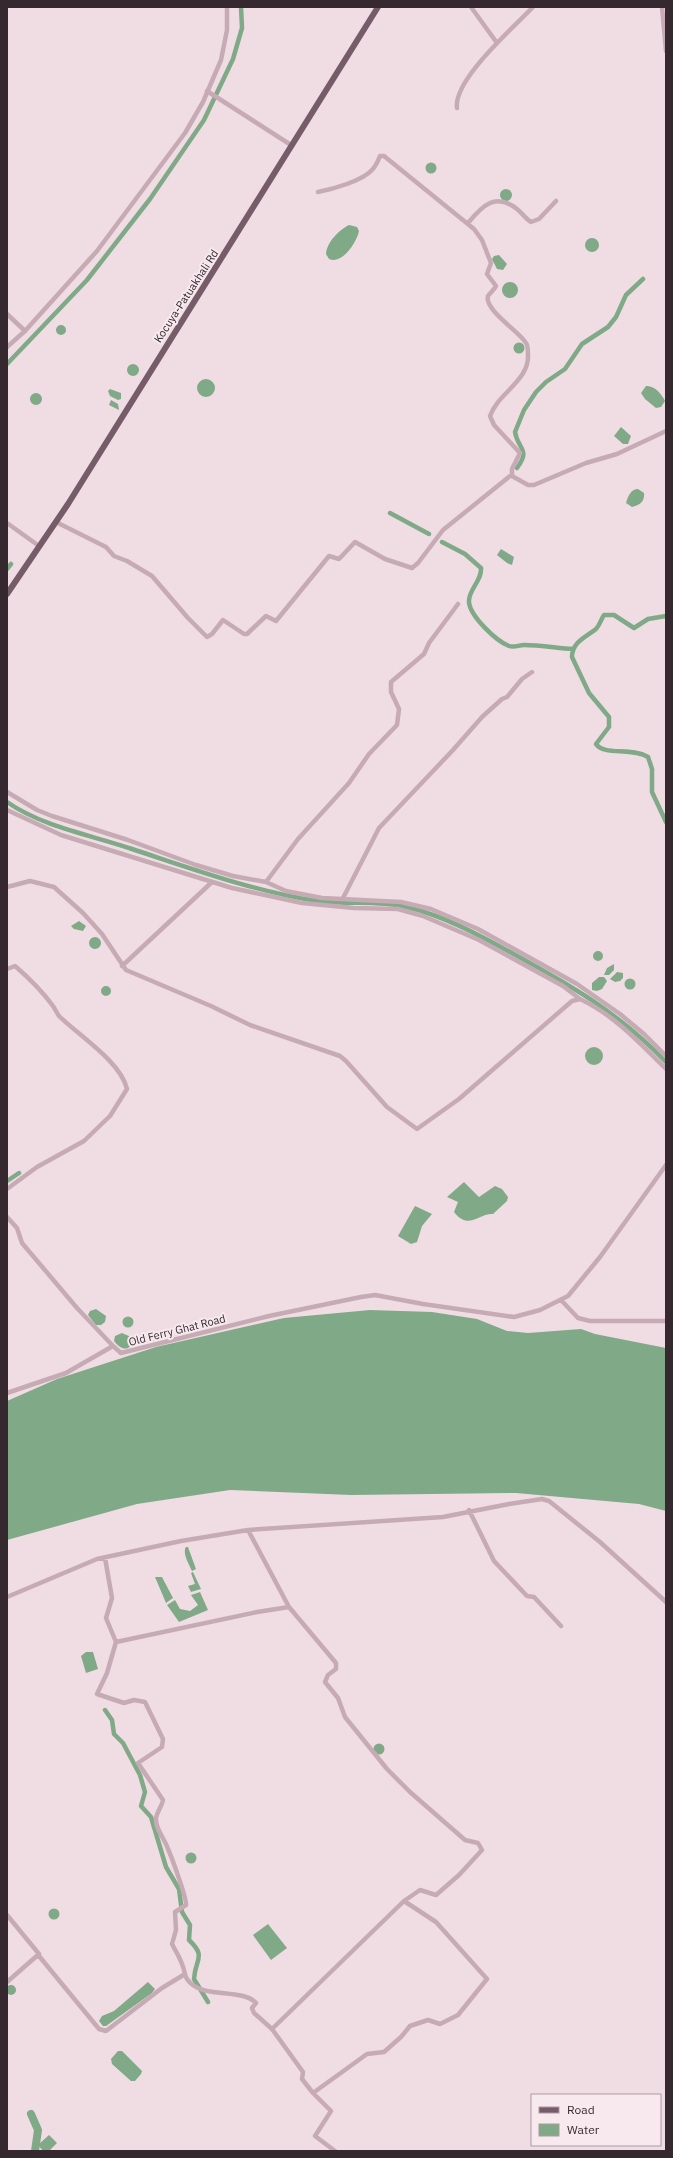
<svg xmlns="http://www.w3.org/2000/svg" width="673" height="2158" viewBox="0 0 673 2158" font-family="'IBM Plex Sans',sans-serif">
	<rect width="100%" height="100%" fill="#efdde3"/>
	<path fill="#80a988" d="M425.5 168a5.5 5.5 0 1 1 11 0a5.5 5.5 0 1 1-11 0Z
		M500 195a6 6 0 1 1 12 0a6 6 0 1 1-12 0Z
		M349,225L357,227L359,231C357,242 342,265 329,259L326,254C327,242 339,230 349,225Z
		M585 245a7 7 0 1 1 14 0a7 7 0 1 1-14 0Z
		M499,255L507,264L503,270L497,269L492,259L494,256Z
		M502 290a8 8 0 1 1 16 0a8 8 0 1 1-16 0Z
		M56 330a5 5 0 1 1 10 0a5 5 0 1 1-10 0Z
		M513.5 348a5.5 5.5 0 1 1 11 0a5.5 5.5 0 1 1-11 0Z
		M127 370a6 6 0 1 1 12 0a6 6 0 1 1-12 0Z
		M197 388a9 9 0 1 1 18 0a9 9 0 1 1-18 0Z
		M646,386C654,385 662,394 665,401L661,407L656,408L645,399L641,393Z
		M110,389L121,393V399L118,400L110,396L108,391Z
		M30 399a6 6 0 1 1 12 0a6 6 0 1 1-12 0Z
		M111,400L118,404L119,410L109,405Z
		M621,427L631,436L628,444H623L614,436Z
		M638,489L644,493C645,502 639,505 632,507L626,503C628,496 631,489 638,489Z
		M501,549L514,557L512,565L507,563L497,555Z
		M79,921L86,926L83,931L74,929L71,926Z
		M89 943a6 6 0 1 1 12 0a6 6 0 1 1-12 0Z
		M593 956a5 5 0 1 1 10 0a5 5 0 1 1-10 0Z
		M614,964V970L609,975H604L607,968Z
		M617,972L623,973V978L620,981L615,982L610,979Z
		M604,977L607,981L602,989L597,991L592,990V983L599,977Z
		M624.5 984a5.5 5.5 0 1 1 11 0a5.5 5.5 0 1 1-11 0Z
		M101 991a5 5 0 1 1 10 0a5 5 0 1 1-10 0Z
		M585 1056a9 9 0 1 1 18 0a9 9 0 1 1-18 0Z
		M464,1182L479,1197L495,1186L502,1189L508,1197L507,1201L493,1214C478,1213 469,1231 454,1212L458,1202L447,1197Z
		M415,1206L432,1214L422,1226L417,1242L411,1244L398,1236Z
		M96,1309L106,1316L105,1322L101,1325H96L88,1315L90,1311Z
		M370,1310L432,1312L477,1319L507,1331L528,1333L581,1329L595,1334L666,1348V1511L639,1504L516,1493L351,1495L230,1490L137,1504L7,1540V1401L57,1379L156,1347L284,1318Z
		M122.5 1322a5.5 5.5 0 1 1 11 0a5.5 5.5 0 1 1-11 0Z
		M122,1333L131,1337L133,1341C129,1353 120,1349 114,1341L115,1336Z
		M186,1547H188L196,1569L192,1571C189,1564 182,1553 186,1547Z
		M193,1572L201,1589L191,1592L188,1586L195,1584L191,1573Z
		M155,1577H162L173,1598L166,1603Z
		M200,1592L208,1610L179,1622L167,1605L175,1600L180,1609L190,1611L198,1605L191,1595Z
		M86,1652H93L98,1669L86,1673L81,1656Z
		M373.5 1749a5.5 5.5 0 1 1 11 0a5.5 5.5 0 1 1-11 0Z
		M185.5 1858a5.5 5.5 0 1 1 11 0a5.5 5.5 0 1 1-11 0Z
		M48.5 1914a5.5 5.5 0 1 1 11 0a5.5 5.5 0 1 1-11 0Z
		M268,1924L287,1948L271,1960L253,1935Z
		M148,1982L155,1989L152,1993L106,2026H103L99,2021L102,2016L114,2011Z
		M6 1990a5 5 0 1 1 10 0a5 5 0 1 1-10 0Z
		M118,2051H122L142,2071L141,2074L135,2081H131L112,2064L111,2059Z
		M49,2135L57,2143L49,2151H43L38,2145Z"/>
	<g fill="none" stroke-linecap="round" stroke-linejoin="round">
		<path stroke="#80a988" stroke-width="4.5" d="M7,364L87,280L150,199L204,120L233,59L242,28L241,7
			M517,468C531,449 518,450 515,432L524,410L536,392L546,382L565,369L582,344L608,327L616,317L626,295L643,279
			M390,513L429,534
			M442,542L465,554L481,568C482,581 468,590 469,602C470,616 496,641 509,646C514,648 519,645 524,645C540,645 557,648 573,649
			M7,569L11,564
			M666,616L648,619L634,628L614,615H604C601,619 600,625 596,629C586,637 572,642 572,657L589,693L609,717V727L596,744C604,756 631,747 648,757L652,769V792L666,822
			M7,802C43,827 91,835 132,849C193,869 253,891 317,901C347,905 378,900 407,907C444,916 477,934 510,952C570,985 618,1012 666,1062
			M7,1181L19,1173
			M105,1710L112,1720L114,1734L123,1743L140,1775L145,1792L141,1806L151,1817L166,1867L179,1889L182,1912L190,1925L189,1940C207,1957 195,1959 194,1979L208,2002"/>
		<path stroke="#80a988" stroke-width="8" d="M31,2114L38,2130L35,2151"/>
		<path stroke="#c6abb5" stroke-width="4.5" d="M471,7L497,43
			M662,7L666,51
			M207,91L291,145
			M457,108C453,80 514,27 533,7
			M318,192C333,189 362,181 372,170C376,166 378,161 380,156H384L474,229L482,240L491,263L487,274L496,286C494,290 490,293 488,296C484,310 520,332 526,343C528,345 528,351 528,355C529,381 498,393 490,416L494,425L520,453L512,469V476
			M468,223C482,206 495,192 517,209C522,213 526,219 531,222L539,219L556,201
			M7,314L25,331
			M7,347L25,331L97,251L185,133L203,102L221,60L227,30V7
			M56,522L106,547L114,556L127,561L152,576L188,618L207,637L212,634L223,620L244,634H247L266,616L276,621L329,556L339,559L355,542L385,559L412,568L418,563L443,530L510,476H512L528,485H534L586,463L617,454L666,431
			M7,523L39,546
			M7,792L37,810L52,816L128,840L196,865L233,876L266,882L286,891L322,898L401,902L431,909L478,929L577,984L620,1014L644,1034L666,1056
			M7,810L61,835L232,888L302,903L354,908L398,909L423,916L479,940L563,986L580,999
			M266,882L298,839L349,783L369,754L397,725L399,709L391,692V682L424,654L429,643L458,604
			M7,887L30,881L54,887L83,913L102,934L126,970L211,1006L250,1025L340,1056L346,1061L387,1107L417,1129L459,1099L572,1001L580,999C614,1015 640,1043 666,1069
			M343,898L379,828L453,750L482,717L502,699L507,697L522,679L532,672
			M122,966L211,883
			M7,969L15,966C29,978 42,991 53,1006C55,1009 57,1013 59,1016C78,1035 121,1062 127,1089L110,1116L84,1141L37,1167L7,1189
			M7,1217L17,1228L22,1243L77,1308L113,1346
			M561,1300L578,1318L590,1321H666
			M7,1393L66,1373L113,1346L121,1353L269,1316L361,1297L375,1295L423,1304L514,1317L540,1310L568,1296L600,1257L666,1165
			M469,1510L494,1561L527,1596L534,1597L561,1626
			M248,1530L289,1607L336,1663V1669L328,1675L325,1682L338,1698L345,1717L387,1769L410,1792L465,1840L478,1843L482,1850L459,1875L436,1895L420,1890L404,1901L272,2029
			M105,1558L112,1598L106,1618L116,1642L107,1673L97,1694L124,1703L134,1700L145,1702L163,1739L162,1747L138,1763L163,1800C162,1806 157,1812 156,1818C155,1829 165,1839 168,1849C172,1858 187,1899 186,1905L175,1912L176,1930L172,1944C176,1952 181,1959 183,1967C185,1971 184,1975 187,1979C201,2000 241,1987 256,2003L252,2008L254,2013L272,2029L303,2072L302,2079L313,2093L367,2054L384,2052L401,2037L410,2026L428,2020L440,2024L458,2015L487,1979L436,1922L404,1901
			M7,1597L97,1559L181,1541L248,1530L443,1517L509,1504L542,1499L549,1501L600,1542L666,1602
			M116,1642L257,1612L289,1607
			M7,1915L39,1954L7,1982
			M39,1956L99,2029L106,2031L162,1988L185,1974
			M313,2093L331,2111L315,2136L335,2151"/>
		<path stroke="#755c68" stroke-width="6" d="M7,594L68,504L378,7"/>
	</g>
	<g text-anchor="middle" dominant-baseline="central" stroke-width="4" stroke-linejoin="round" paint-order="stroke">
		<g font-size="11" fill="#35292f" stroke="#f7e9ed">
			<text transform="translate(186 296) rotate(-57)">Kocuya-Patuakhali Rd</text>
			<text transform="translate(177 1330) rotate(-14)">Old Ferry Ghat Road</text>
		</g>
	</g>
	<rect width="673" height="2158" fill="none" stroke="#35292f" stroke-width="16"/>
	<rect x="531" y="2094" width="130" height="52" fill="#f7e9ed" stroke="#a99ca1"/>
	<rect x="539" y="2107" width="20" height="6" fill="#755c68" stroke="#a99ca1"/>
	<text x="567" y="2114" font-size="12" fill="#35292f">Road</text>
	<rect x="539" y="2124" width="20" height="12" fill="#80a988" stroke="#a99ca1"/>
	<text x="567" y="2134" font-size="12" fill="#35292f">Water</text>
</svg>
